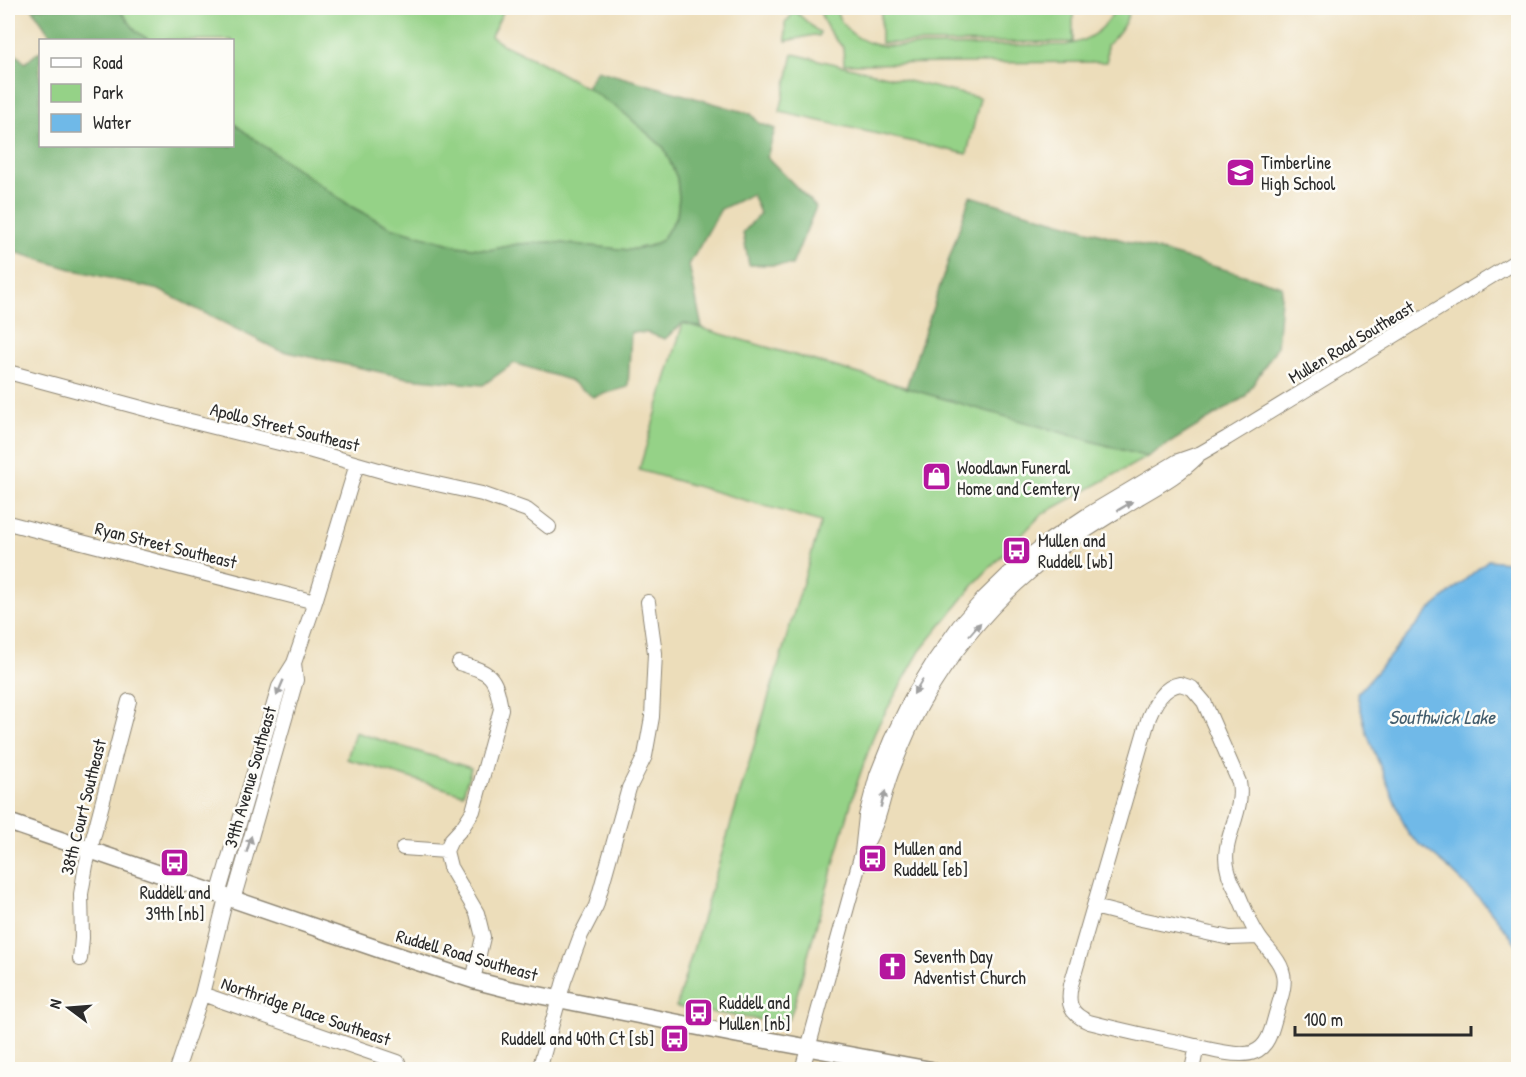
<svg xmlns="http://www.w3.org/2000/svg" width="1526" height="1077" viewBox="0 0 1526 1077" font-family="'Patrick Hand',sans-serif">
	<rect width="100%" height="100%" fill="#fdfcf7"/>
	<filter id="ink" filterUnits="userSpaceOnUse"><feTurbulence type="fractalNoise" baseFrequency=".0167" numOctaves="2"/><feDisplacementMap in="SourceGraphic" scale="12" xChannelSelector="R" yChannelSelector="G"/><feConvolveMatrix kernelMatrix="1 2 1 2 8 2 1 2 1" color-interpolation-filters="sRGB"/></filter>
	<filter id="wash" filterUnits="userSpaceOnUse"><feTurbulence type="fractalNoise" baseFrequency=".008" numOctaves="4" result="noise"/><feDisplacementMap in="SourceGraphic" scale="24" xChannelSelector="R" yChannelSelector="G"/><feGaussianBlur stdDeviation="1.35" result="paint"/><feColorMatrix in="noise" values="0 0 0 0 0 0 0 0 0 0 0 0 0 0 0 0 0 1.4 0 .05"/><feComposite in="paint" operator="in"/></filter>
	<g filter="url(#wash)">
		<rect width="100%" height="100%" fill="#ecddba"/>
		<path fill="#95d287" stroke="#607e59" stroke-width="1.5" d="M118,8H505L491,36L502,44L542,63L596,93L623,112L664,148L677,178L679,197L677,216L662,240L650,246L629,250L551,242L518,244L489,250L457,246L390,227L352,207L261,144L233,123L232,40H149L136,31Z
			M819,8H835C842,31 861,43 884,46L1066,45C1089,41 1106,30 1115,8H1130C1127,23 1118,35 1107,45V62L844,64L843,47C831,36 823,24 819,8Z
			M881,8H1073V42L881,43Z
			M795,11L816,30L820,32L819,36L814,35L786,41L785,23Z
			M793,54L980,98L967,154L780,112Z
			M683,323L1147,457L1041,515L977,581L920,651L876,729L856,786L793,1008L789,1019L781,1023L676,1007L821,522L639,470Z
			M355,732L471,768L463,794L347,759Z"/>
		<path fill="#78b474" stroke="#527050" stroke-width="1.5" d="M32,8H118L136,31L149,40H54Z
			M8,47L25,63L40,51V146H232L233,123L261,144L352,207L390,227L457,246L489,250L518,244L551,242L629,250L650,246L662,240L677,216L679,197L677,178L664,148L623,112L586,87L597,70L751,114L759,123L775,129L767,157L816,207L792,265H749L743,233L760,213L752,194L721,209L689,265L702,328L683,323L665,339L648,333L631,332L628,387L593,397L569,380L514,363L483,385L408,378L278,350L159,290L71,269L8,250Z
			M970,196L1282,286L1277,347L1245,397L1147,457L906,388Z"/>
		<path fill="#6fb9e8" stroke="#4d728a" stroke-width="1.5" d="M1488,560L1518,563V946L1485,904L1445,865L1408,834L1367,734L1357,694L1429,611Z"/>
	</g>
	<g filter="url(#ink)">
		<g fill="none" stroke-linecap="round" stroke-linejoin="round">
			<defs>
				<path id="minor" d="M8,372L190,421L312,451L396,475L482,494L527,510L549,527
					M8,523L315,602
					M294,663L315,602L357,464
					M459,663C491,673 495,674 501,709L473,811L462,828L451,840L446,851L450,867L477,913L483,937L473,980
					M1180,684L1192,688L1204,702L1239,782C1245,814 1219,841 1228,871C1230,880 1235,888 1239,896C1245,910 1250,924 1259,937C1266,948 1278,957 1282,970C1287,984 1280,1000 1276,1014C1272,1028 1269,1046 1254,1052C1239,1059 1199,1047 1183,1043C1151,1037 1120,1030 1089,1022C1070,1014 1067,1004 1071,985L1149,717C1155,703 1163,687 1180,684Z
					M403,848L446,851
					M862,853L866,816L877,775L891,740L911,699L935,660L959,626L984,598L1020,563L1050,540L1089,514L1178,461L1201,453L1227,438L1518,260
					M218,895L279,687L294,663L296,680L233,900
					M1094,907L1141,919L1230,938L1259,937
					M80,959L82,938L81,894L86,865L129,701
					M202,994L398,1062
					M177,1070L202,994L226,898
					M539,1070L564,981L581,935L596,906L629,788L645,756L652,717L655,653L648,602
					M802,1070L862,853C867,842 873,831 877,820C883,803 886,785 893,768C902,746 911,723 923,702C957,643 1003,590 1058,550C1083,531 1111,515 1138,498C1160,485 1179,475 1197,457
					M1192,1070L1197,1046"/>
				<path id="major" d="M8,822L387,952L473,980L508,989L734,1034L931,1070"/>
			</defs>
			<use href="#minor" stroke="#8c8472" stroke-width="16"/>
			<use href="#major" stroke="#8c8472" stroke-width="19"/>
			<use href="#minor" stroke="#fff" stroke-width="14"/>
			<use href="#major" stroke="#fff" stroke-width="16"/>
		</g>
		<defs><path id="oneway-solid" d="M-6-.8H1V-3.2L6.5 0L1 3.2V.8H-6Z" transform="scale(1.5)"/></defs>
		<g fill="#a0a0a0">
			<use href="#oneway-solid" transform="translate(1125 506) rotate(-31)"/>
			<use href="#oneway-solid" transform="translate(975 629) rotate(-49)"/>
			<use href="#oneway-solid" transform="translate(918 687) rotate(121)"/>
			<use href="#oneway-solid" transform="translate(280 688) rotate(113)"/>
			<use href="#oneway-solid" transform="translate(883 799) rotate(-74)"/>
			<use href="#oneway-solid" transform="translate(249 844) rotate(-74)"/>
		</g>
	</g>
	<defs>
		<symbol id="school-square" viewBox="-11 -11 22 22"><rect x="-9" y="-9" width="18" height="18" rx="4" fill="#b5179e" stroke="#fdfcf7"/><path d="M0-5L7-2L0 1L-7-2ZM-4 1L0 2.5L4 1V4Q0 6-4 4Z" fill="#fff"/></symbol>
		<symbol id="shop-square" viewBox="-11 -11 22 22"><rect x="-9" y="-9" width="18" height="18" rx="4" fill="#b5179e" stroke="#fdfcf7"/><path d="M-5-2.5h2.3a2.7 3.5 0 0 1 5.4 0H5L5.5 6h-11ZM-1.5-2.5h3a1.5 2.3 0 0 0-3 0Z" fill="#fff"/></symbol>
		<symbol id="bus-square" viewBox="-11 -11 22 22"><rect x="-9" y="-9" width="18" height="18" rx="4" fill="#b5179e" stroke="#fdfcf7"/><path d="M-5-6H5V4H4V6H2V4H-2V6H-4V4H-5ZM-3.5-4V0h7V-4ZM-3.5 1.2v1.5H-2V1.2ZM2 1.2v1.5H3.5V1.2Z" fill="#fff"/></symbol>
		<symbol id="church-square" viewBox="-11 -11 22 22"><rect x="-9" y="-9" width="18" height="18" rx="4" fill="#b5179e" stroke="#fdfcf7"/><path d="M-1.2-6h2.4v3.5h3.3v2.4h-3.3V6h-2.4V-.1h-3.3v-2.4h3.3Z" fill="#fff"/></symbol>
	</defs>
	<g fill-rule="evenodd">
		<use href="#school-square" x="1224" y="156" width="33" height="33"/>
		<use href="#shop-square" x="920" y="460" width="33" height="33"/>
		<use href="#bus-square" x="1000" y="534" width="33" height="33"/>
		<use href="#bus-square" x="856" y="842" width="33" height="33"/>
		<use href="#bus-square" x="158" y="846" width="33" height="33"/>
		<use href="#church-square" x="876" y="950" width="33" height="33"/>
		<use href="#bus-square" x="682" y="996" width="33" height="33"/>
		<use href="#bus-square" x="658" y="1022" width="33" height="33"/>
	</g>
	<g text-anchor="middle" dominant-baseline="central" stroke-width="5" stroke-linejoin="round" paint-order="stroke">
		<g font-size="18" fill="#2b2b2b" stroke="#fdfcf7" text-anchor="start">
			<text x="1261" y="162">Timberline<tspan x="1261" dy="21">High School</tspan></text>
			<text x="957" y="467">Woodlawn Funeral<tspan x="957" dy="21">Home and Cemtery</tspan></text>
			<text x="1038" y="540">Mullen and<tspan x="1038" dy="21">Ruddell [wb]</tspan></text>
			<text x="894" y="848">Mullen and<tspan x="894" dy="21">Ruddell [eb]</tspan></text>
			<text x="175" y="892" text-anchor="middle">Ruddell and<tspan x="175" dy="21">39th [nb]</tspan></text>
			<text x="914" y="956">Seventh Day<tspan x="914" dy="21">Adventist Church</tspan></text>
			<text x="719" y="1002">Ruddell and<tspan x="719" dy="21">Mullen [nb]</tspan></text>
			<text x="654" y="1038" text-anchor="end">Ruddell and 40th Ct [sb]</text>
		</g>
		<g font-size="18" fill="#2b2b2b" stroke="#fdfcf7">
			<text transform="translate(1351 342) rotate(-31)">Mullen Road Southeast</text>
			<text transform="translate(285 427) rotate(14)">Apollo Street Southeast</text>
			<text transform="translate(166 545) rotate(14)">Ryan Street Southeast</text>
			<text transform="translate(250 777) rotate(-74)">39th Avenue Southeast</text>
			<text transform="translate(83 807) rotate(-76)">38th Court Southeast</text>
			<text transform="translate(467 955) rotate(16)">Ruddell Road Southeast</text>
			<text transform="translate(306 1011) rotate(19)">Northridge Place Southeast</text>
		</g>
		<g font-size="20" font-style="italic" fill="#435d6d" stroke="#fdfcf7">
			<text x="1442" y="716">Southwick Lake</text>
		</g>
	</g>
	<rect width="1526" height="1077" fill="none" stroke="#fdfcf7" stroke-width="30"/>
	<rect x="39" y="39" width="195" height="108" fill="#fdfcf7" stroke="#a9a8a5" stroke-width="1.5"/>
	<rect x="51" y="58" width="30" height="9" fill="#ffffff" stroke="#a9a8a5" stroke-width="1.5"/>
	<text x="93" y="69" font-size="18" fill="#2b2b2b">Road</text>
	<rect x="51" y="84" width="30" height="18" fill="#95d287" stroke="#a9a8a5" stroke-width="1.5"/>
	<text x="93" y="99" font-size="18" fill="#2b2b2b">Park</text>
	<rect x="51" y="114" width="30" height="18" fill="#6fb9e8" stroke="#a9a8a5" stroke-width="1.5"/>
	<text x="93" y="129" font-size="18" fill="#2b2b2b">Water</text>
	<g transform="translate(69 1008) rotate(286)" stroke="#fdfcf7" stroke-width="4.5" paint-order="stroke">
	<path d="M0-4.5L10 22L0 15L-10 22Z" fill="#2b2b2b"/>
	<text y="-9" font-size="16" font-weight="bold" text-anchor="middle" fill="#2b2b2b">N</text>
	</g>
	<path d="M1295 1026v9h176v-9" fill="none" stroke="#2b2b2b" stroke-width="3"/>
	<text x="1304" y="1026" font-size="18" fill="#2b2b2b" stroke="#fdfcf7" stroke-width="4.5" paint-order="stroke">100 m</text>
</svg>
